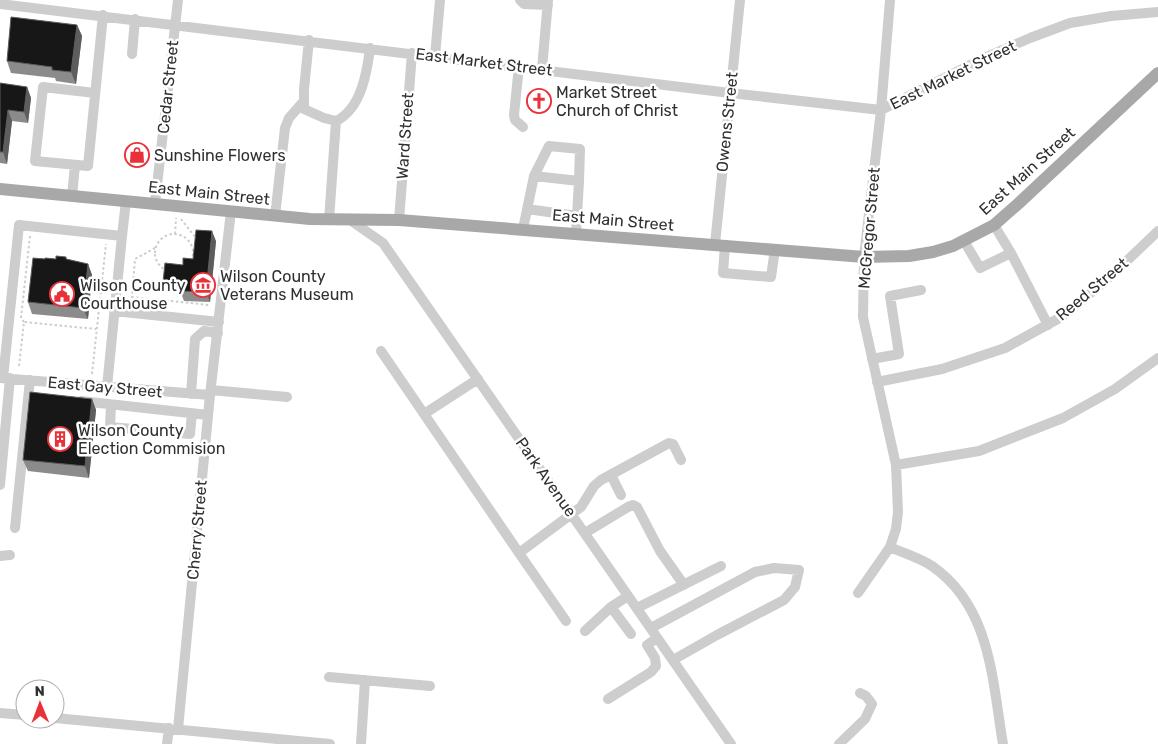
<svg xmlns="http://www.w3.org/2000/svg" width="1158" height="744" viewBox="0 0 1158 744" font-family="Rubik,sans-serif">
	<rect width="100%" height="100%" fill="#fff"/>
	<g fill="none" stroke-linecap="round" stroke-linejoin="round">
		<path stroke="#cdcdcd" stroke-width="2" stroke-dasharray="2.5 2.5" stroke-linecap="butt" d="M181,219L196,238
			M155 253a19 19 0 1 1 38 0a19 19 0 1 1-38 0Z
			M175,234L176,218
			M155,248L135,259L132,297L209,305
			M24,322L21,318L30,236
			M19,366L24,322L96,329
			M92,374L106,244"/>
		<path stroke="#cdcdcd" stroke-width="10" d="M520,0L524,4L548,5
			M0,4L730,93L881,110L984,58L1030,38L1070,23L1111,16L1158,12
			M309,40L304,89V109L324,118L336,121C361,109 367,73 370,48
			M132,54L135,19
			M435,56L440,0
			M519,66L514,115L515,120L523,127
			M542,69L548,0
			M95,93L43,87L35,161L88,166L103,15
			M534,176L549,146L580,149L579,181
			M72,196L75,165
			M155,203L178,0
			M527,209L577,216
			M275,216L285,128L289,118L303,102
			M329,220L336,121
			M350,220L383,243L731,744
			M399,220L412,53
			M523,229L534,176L579,181L576,233
			M964,241L980,268L1011,253L994,225
			M715,244L740,0
			M725,245L723,273L771,277L775,249
			M1011,253L1048,325
			M114,311L219,322
			M381,351L519,553L581,507L594,486L601,480L669,443L673,444L681,460
			M872,359L899,354L890,296L921,290
			M0,378L210,395
			M3,378L19,225L122,236L126,201
			M877,382L942,369L1005,348L1063,316L1111,276L1158,231
			M107,387L122,236
			M211,390L287,397
			M191,394L195,339L204,331L218,333
			M81,401L208,415
			M111,405L110,427L190,434L192,413
			M424,414L478,379
			M896,465L979,451L1063,418L1115,389L1158,358
			M611,475L621,495
			M0,485L10,378
			M15,528L30,380
			M585,533L628,507L633,505L637,507L660,551L684,585
			M890,547C903,553 920,558 932,566C991,607 992,679 1003,744
			M519,553L566,621
			M0,556L10,555
			M858,593L890,547L896,529L898,512L896,465L863,317L864,257L881,110L890,0
			M611,607L631,634
			M637,608L721,566
			M651,628L755,572L774,568L799,570L795,587L784,600L717,635L673,660
			M585,631L611,607L628,596
			M329,677L430,686
			M608,699L651,672L656,666L655,658L647,645L657,638
			M0,713L25,715
			M55,718L330,744
			M178,729L210,395L231,211
			M167,744L169,728
			M361,744L365,680
			M839,744L865,719L872,704L866,696L860,693"/>
		<path stroke="#a8a8a8" stroke-width="12" d="M0,189L310,219L399,220L864,257L909,256L933,252L953,246L994,225L1019,203L1158,73"/>
	</g>
	<path fill="#8b8b8b" d="M77,25L82,36L76,84L56,81L55,78L11,73L7,61Z
		M0,83L27,87L31,98L28,123L12,121L7,164L0,163Z
		M216,241L210,302L184,301L181,293L167,291L163,282L183,265L193,259Z
		M66,257L67,259L88,264L92,275L88,319L32,314L28,302L45,259H56Z
		M92,399L96,410L89,478L28,471L23,460Z"/>
	<path fill="#5d5d5d" d="M77,25L82,36L76,84L71,72Z
		M27,87L31,98L28,123L24,112Z
		M8,110L12,121L7,164L3,152Z
		M212,231L216,241L210,302L206,292Z
		M88,264L92,275L88,319L83,308Z
		M92,399L96,410L89,478L85,466Z"/>
	<path fill="#171717" stroke="#5d5d5d" d="M11,17L77,25L71,72L52,70V67L7,61Z
		M0,83L27,87L24,112L8,110L3,152H0Z
		M196,230L212,231L206,292L180,291L181,283L163,282L165,263L183,265V258L193,259Z
		M56,256L66,257V259L88,264L83,308L28,302L33,258L45,259V258L56,259Z
		M30,392L92,399L85,466L23,460Z"/>
	<defs>
		<symbol id="church-ring" viewBox="-11 -11 22 22"><circle r="9.5" fill="#fff" stroke="#e9313a" stroke-width="1.5"/><path d="M-1.2-6h2.4v3.5h3.3v2.4h-3.3V6h-2.4V-.1h-3.3v-2.4h3.3Z" fill="#e9313a"/></symbol>
		<symbol id="shop-ring" viewBox="-11 -11 22 22"><circle r="9.5" fill="#fff" stroke="#e9313a" stroke-width="1.5"/><path d="M-5-2.5h2.3a2.7 3.5 0 0 1 5.4 0H5L5.5 6h-11ZM-1.5-2.5h3a1.5 2.3 0 0 0-3 0Z" fill="#e9313a"/></symbol>
		<symbol id="museum-ring" viewBox="-11 -11 22 22"><circle r="9.5" fill="#fff" stroke="#e9313a" stroke-width="1.5"/><path d="M0-6L6-3V-2H-6V-3ZM-5-1h2V3h-2ZM-1-1h2V3h-2ZM3-1h2V3H3ZM-6 4H6V6H-6Z" fill="#e9313a"/></symbol>
		<symbol id="civic-ring" viewBox="-11 -11 22 22"><circle r="9.5" fill="#fff" stroke="#e9313a" stroke-width="1.5"/><path d="M-.6-6.5H3V-4.5H.6V-3L4-1V1h2V6H-6V1h2V-1L-.6-3ZM-1.2 2.5V6h2.4V2.5Z" fill="#e9313a"/></symbol>
		<symbol id="building-ring" viewBox="-11 -11 22 22"><circle r="9.5" fill="#fff" stroke="#e9313a" stroke-width="1.5"/><path d="M-4-6H4V6H1V3H-1V6H-4ZM-2.5-4.3h1.7v1.8h-1.7ZM.8-4.3h1.7v1.8H.8ZM-2.5-1h1.7V.8h-1.7ZM.8-1h1.7V.8H.8Z" fill="#e9313a"/></symbol>
	</defs>
	<g fill-rule="evenodd">
		<use href="#church-ring" x="525" y="87" width="28" height="28"/>
		<use href="#shop-ring" x="123" y="141" width="28" height="28"/>
		<use href="#museum-ring" x="189" y="271" width="28" height="28"/>
		<use href="#civic-ring" x="48" y="280" width="28" height="28"/>
		<use href="#building-ring" x="46" y="425" width="28" height="28"/>
	</g>
	<g text-anchor="middle" dominant-baseline="central" stroke-width="5" stroke-linejoin="round" paint-order="stroke">
		<g font-size="16" fill="#303030" stroke="#fff">
			<text transform="translate(484 62) rotate(7)">East Market Street</text>
			<text transform="translate(953 75) rotate(-26)">East Market Street</text>
			<text transform="translate(168 87) rotate(-84)">Cedar Street</text>
			<text transform="translate(727 122) rotate(-84)">Owens Street</text>
			<text transform="translate(405 136) rotate(-86)">Ward Street</text>
			<text transform="translate(1027 171) rotate(-42)">East Main Street</text>
			<text transform="translate(209 193) rotate(6)">East Main Street</text>
			<text transform="translate(613 220) rotate(5)">East Main Street</text>
			<text transform="translate(869 228) rotate(-85)">McGregor Street</text>
			<text transform="translate(1092 289) rotate(-40)">Reed Street</text>
			<text transform="translate(105 387) rotate(5)">East Gay Street</text>
			<text transform="translate(546 477) rotate(55)">Park Avenue</text>
			<text transform="translate(197 530) rotate(-85)">Cherry Street</text>
		</g>
		<g font-size="16" fill="#303030" stroke="#fff" text-anchor="start">
			<text x="556" y="92">Market Street<tspan x="556" dy="18">Church of Christ</tspan></text>
			<text x="154" y="155">Sunshine Flowers</text>
			<text x="220" y="276">Wilson County<tspan x="220" dy="18">Veterans Museum</tspan></text>
			<text x="80" y="285">Wilson County<tspan x="80" dy="18">Courthouse</tspan></text>
			<text x="78" y="430">Wilson County<tspan x="78" dy="18">Election Commision</tspan></text>
		</g>
	</g>
	<g transform="translate(40 704) rotate(359)"><circle r="24" fill="#ffffff" stroke="#acacac"/>
	<path d="M0-4L9 19L0 12L-9 19Z" fill="#e9313a"/>
	<text y="-8" font-size="14" font-weight="bold" text-anchor="middle" fill="#303030">N</text>
	</g>
</svg>
